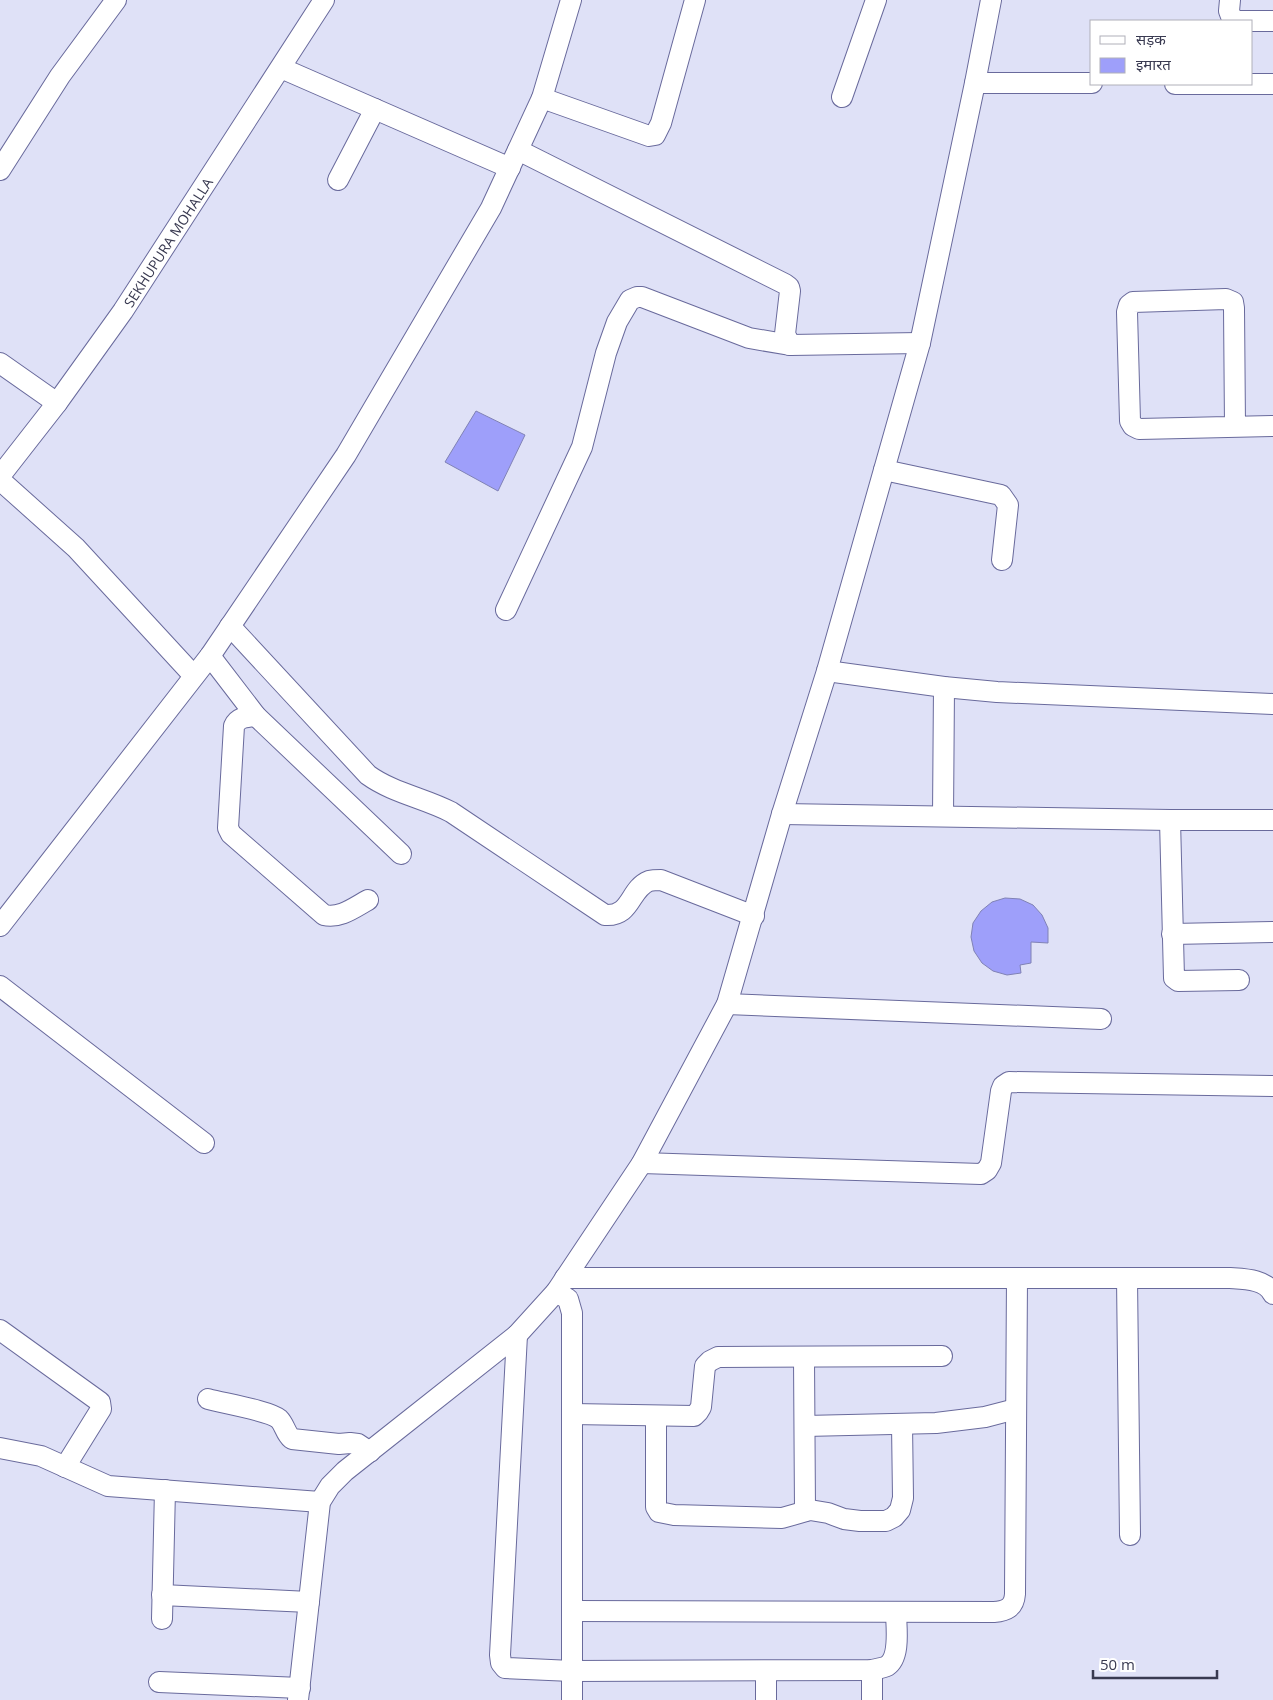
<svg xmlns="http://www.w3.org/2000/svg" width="1273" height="1700" viewBox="0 0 1273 1700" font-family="'Open Sans','Noto Sans Devanagari',sans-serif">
	<rect width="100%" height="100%" fill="#dfe1f7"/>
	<path fill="#9e9ffa" stroke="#8082b5" d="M476,411L525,435L498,491L445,462Z
		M1005,898L1020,899L1033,905L1042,915L1048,928V943L1031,942V963L1020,965L1021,973L1007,975L993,971L982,963L974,951L971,937L973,923L981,911L992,902Z"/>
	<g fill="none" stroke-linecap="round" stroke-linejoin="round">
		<defs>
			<g id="minor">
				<path d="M1230,0L1229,11L1232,19L1237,21H1273"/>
				<path d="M281,68L510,168"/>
				<path d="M975,83H1092"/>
				<path d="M1175,84H1273"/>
				<path d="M842,97L876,0"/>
				<path d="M542,98L649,136L655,135L661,123L695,0"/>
				<path d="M518,150L785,284L789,287L790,291L785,334L790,345L920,343"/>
				<path d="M0,170L60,76L116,0"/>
				<path d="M338,180L375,109"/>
				<path d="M0,363L57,403"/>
				<path d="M1235,426L1234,308L1233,302L1226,299L1133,302L1129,305L1127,312L1130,421L1133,426L1139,429L1273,426"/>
				<path d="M884,470L1001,495L1008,505L1002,560"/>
				<path id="s1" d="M0,476L57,403L123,311L324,0"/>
				<path d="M0,480L76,548L194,676"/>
				<path d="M506,610L582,447L606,353L617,322L630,300L637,297H642L749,338L790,345"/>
				<path d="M230,626L368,775C393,793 424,798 451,812L605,915C632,917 629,889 649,881C653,880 657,880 661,880L754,916"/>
				<path d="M210,656L256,716L401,854"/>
				<path d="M827,671L944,687L997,692L1273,704"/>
				<path d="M256,716C246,717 238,717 234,726L228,828L231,834L324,915C340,919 355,907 368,900"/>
				<path d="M782,814L1170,820H1273"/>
				<path d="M943,816L944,687"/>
				<path d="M1170,820L1174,978L1178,981L1239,980"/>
				<path d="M0,926L210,656L346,455L491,208L542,98L571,0"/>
				<path d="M1172,934L1273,932"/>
				<path d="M0,986L204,1143"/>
				<path d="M727,1004L1101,1019"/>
				<path d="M642,1163L981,1174L987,1170L991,1163L1001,1091L1003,1086L1009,1082L1273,1086"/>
				<path d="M565,1278H1230C1244,1279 1266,1279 1273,1294"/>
				<path d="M1127,1278L1130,1535"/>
				<path d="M556,1292L568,1299L572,1313V1700"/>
				<path d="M0,1330L100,1402L101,1409L65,1467"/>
				<path d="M517,1335L500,1655L501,1663L505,1668L572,1671L872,1670C876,1669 883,1668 887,1666C901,1657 896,1626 896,1612"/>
				<path d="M804,1358L805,1511"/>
				<path d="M208,1399C222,1403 270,1411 279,1419C285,1425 285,1433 292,1439L339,1444L350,1443L358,1444L370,1452"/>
				<path d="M572,1414L694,1416L698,1412L701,1407L705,1366L710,1361L718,1357L942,1356"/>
				<path d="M656,1416V1507L659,1512L674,1515L782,1518L810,1510L828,1513L844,1519L860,1521H886L894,1517L900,1510L903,1498L902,1424"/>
				<path d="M805,1426L936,1423L985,1417L1016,1409"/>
				<path d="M0,1448L41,1456L108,1486L320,1502"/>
				<path d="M162,1595L309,1602"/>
				<path d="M572,1611L994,1612C1006,1611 1014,1608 1015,1594L1017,1278"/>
				<path d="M162,1619L165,1490"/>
				<path d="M766,1672V1700"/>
				<path d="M159,1682L300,1688"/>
				<path d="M298,1700L320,1502L330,1486L345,1471L517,1335L556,1292L642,1163L727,1004L782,814L827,671L920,343L975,83L991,0"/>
				<path d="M872,1700V1670"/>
			</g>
		</defs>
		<use href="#minor" stroke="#696a9c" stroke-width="22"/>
		<use href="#minor" stroke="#fff" stroke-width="20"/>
	</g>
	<g text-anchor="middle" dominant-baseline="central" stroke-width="4.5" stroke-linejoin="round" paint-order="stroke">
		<g font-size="14" fill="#393a51" stroke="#fff">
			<text stroke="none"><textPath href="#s1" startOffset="288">SEKHUPURA MOHALLA</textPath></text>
		</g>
	</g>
	<rect x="1090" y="20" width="162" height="65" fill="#ffffff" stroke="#b0b0b9"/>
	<rect x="1100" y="36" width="25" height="8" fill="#ffffff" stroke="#b0b0b9"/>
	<text x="1136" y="45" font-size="15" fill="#393a51">सड़क</text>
	<rect x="1100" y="58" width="25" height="15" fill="#9e9ffa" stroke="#b0b0b9"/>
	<text x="1136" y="70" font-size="15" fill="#393a51">इमारत</text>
	<path d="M1093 1670v8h124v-8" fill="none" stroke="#393a51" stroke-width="2.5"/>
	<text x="1100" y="1670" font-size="15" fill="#393a51" stroke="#ffffff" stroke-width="4" paint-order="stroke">50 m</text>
</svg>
